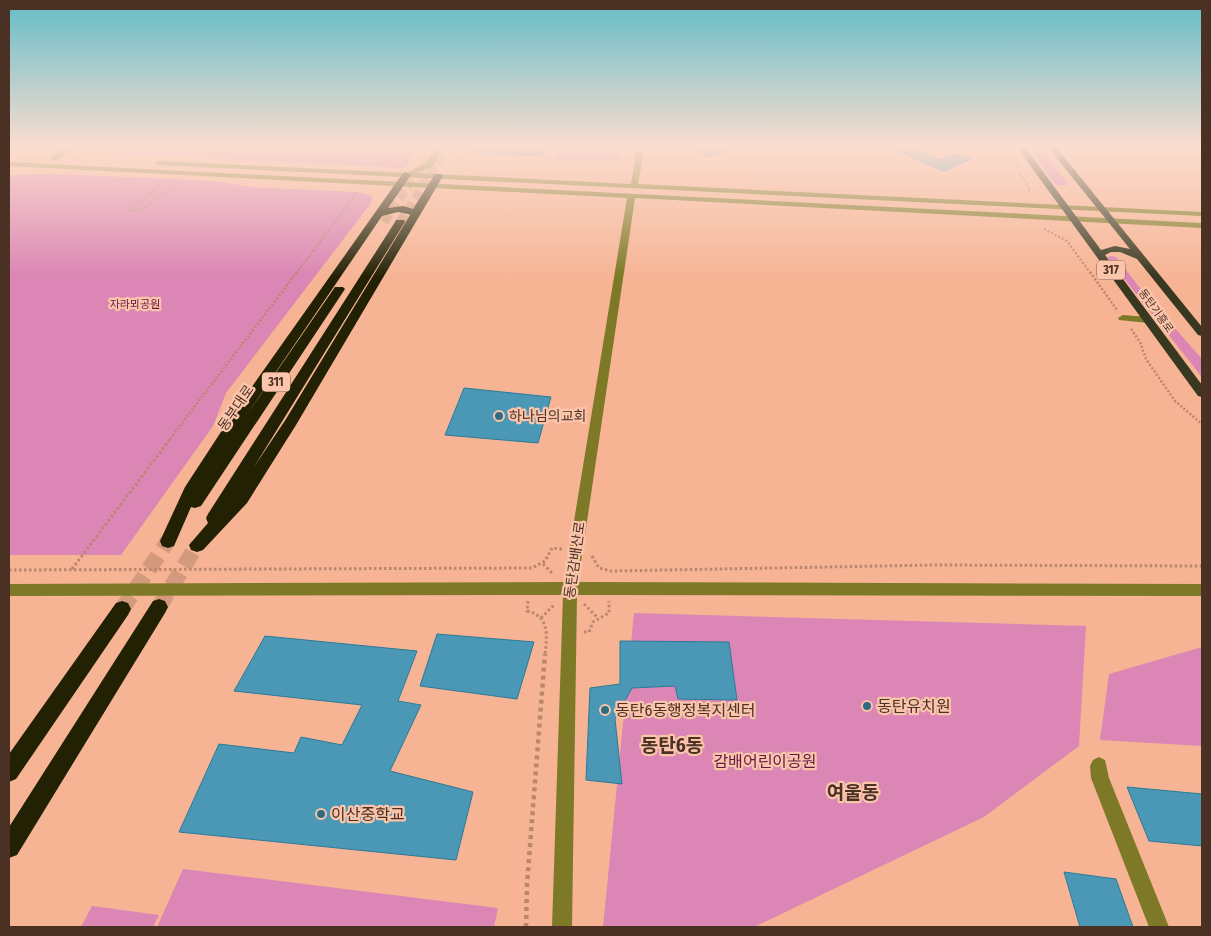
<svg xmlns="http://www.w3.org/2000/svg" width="1211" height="936" viewBox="0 0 1211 936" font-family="'Fira Sans Condensed','Noto Sans KR',sans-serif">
	<rect width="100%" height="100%" fill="#f6b495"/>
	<path fill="#db86b4" d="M9,146H419L405,168L9,148Z
		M560,146H622L619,162L555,159Z
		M1027,146H1038L1069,185H1056Z
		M60,174L214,181L251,187L356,192L372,196L371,203L226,393L213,426L121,555H9V175Z
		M1112,256L1116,257L1143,292L1202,359V377L1107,257Z
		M634,613L1086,626L1079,746L984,817L754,927H603Z
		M1202,647V746L1100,740L1109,674Z
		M183,869L498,908L494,927H157Z
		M92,906L159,915L153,927H81Z"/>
	<path fill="#4b98b6" stroke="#2b7a98" d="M474,146H546L542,156L470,152Z
		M686,146H705L709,148L715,146H740L708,157Z
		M886,146H907L941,160L957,154L971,159L944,171Z
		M464,388L551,397L538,443L445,435Z
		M437,634L534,642L517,699L420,686Z
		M265,636L417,651L398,701L421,705L390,771L473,792L456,860L179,832L219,744L294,753L301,737L342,745L362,705L234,691Z
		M620,641L729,642L737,700L678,699L675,686L632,688L615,719L622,784L586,780L590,688L620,684Z
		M1127,787L1202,794V846L1149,841Z
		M1064,872L1116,879L1133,927H1080Z"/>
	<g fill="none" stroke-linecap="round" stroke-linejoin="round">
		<path stroke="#d49a7e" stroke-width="9" stroke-dasharray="9 5" stroke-linecap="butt" d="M384,222L435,146
			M400,222L448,146"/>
		<path stroke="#d49a7e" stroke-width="16" stroke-dasharray="16 8" stroke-linecap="butt" d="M159,607L197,545
			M122,609L168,541"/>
		<path stroke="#bb866e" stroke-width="2" stroke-dasharray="2 2" stroke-linecap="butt" d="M9,149L48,151
			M358,150H415
			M82,152L150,157
			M195,155L207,146
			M330,161L358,150L357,146
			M1017,162L1018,171L1030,189L1027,193
			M405,163L419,146
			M128,211L164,182
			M129,211L143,209L178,182
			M1044,229L1067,241L1091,274
			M296,274L358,191"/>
		<path stroke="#bb866e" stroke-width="2.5" stroke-dasharray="2 2" stroke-linecap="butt" d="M1090,272L1117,310
			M1131,329L1140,342L1146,359L1175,401L1202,424
			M170,439L297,272"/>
		<path stroke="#bb866e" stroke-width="3" stroke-dasharray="2.5 2.5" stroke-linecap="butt" d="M592,556L599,568L611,571L936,565L1202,566
			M543,564L553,574
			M72,569L171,438
			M9,570L532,568L545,561L552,548L562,549
			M528,601L527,611C550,616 547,636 545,655
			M584,604L598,618
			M541,618L554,605
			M584,632H589L593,622L609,613V601"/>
		<path stroke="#bb866e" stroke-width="4.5" stroke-dasharray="4 4" stroke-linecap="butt" d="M526,927L527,884L545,654"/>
		<path fill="#7d7926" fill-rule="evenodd" d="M68,146H77L57,160H51V156Z
			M438,146H446L432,167L416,173L631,184L637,146H645L638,184L1202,212V216L159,165L155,163L159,161L407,173L426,163Z
			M9,162L1202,223V228L635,198L578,582L1202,584V596L577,595L572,927H552L563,595L9,596V584L564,582L627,198L9,166Z
			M1123,315L1148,317L1153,320L1148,323L1119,320L1118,318Z
			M1099,757L1105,760L1109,778L1169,927H1149L1091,778L1090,766L1093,760Z"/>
		<path fill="#38371f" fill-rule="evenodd" d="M1016,146H1024L1101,250L1115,246L1130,249L1047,146H1055L1202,327V336L1198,335L1137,259L1120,252H1111L1105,255L1202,385V397L1198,396Z"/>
		<path fill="#232104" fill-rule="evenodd" d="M406,172L411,175L388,208L403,206L413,209L435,174H441L443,176L296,425L247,503L203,550L197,552L191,550L189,545L208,523L206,518L208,514L395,222L396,220H404L405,222L254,467L286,419L410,215L408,214L398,212L382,216L241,423L335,287H343L345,289L201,506L195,508L191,507L174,546L168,548L162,546L160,541L185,487L232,415L403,173Z
			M159,599L165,601L168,607L165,613L17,855L9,858V827L153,601Z
			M122,601L128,603L131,609L128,615L16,779L9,782V754L116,603Z"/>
	</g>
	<linearGradient id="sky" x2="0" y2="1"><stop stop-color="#63bcc8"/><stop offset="0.53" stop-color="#fbddcf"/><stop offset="1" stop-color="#fbddcf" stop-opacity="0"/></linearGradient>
	<rect width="1211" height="277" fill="url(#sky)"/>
	<g fill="#2f6b82" stroke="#fac5ab" stroke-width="2">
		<circle cx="499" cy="416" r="5"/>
		<circle cx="867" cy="706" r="5"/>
		<circle cx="605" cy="710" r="5"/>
		<circle cx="321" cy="814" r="5"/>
	</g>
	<g text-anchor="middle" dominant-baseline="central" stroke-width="4.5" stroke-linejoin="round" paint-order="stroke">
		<g font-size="11" fill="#641847" stroke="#fac5ab">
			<text x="135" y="304">자라뫼공원</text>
		</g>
		<g font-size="11" fill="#4b3124" stroke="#fac5ab">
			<text transform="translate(1156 311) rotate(54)">동탄기흥로</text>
		</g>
		<g fill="#fac5ab" stroke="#805d4c" stroke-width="1">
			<rect x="1097" y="260.5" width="28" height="19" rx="4"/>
			<rect x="262" y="372.5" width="28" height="19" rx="4"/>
		</g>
		<g font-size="12" font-weight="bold" fill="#4b3124">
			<text x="1111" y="270">317</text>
			<text x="276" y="382">311</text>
		</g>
		<g font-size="14" fill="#4b3124" stroke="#fac5ab">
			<text transform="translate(236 408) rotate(-56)">동부대로</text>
			<text transform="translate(575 560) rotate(-82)">동탄감배산로</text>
		</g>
		<g font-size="14" fill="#4b3124" stroke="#fac5ab" text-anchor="start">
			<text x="509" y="416">하나님의교회</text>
		</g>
		<g font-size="16" fill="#4b3124" stroke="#fac5ab" text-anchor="start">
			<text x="877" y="706">동탄유치원</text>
			<text x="615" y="710">동탄6동행정복지센터</text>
			<text x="331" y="814">이산중학교</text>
		</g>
		<g font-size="16" fill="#641847" stroke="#fac5ab">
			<text x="765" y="761">감배어린이공원</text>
		</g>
		<g font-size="19" font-weight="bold" fill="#4b3124" stroke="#fac5ab">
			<text x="672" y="745">동탄6동</text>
			<text x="853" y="792">여울동</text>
		</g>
	</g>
	<rect width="1211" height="936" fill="none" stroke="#4b3124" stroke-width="20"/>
</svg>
